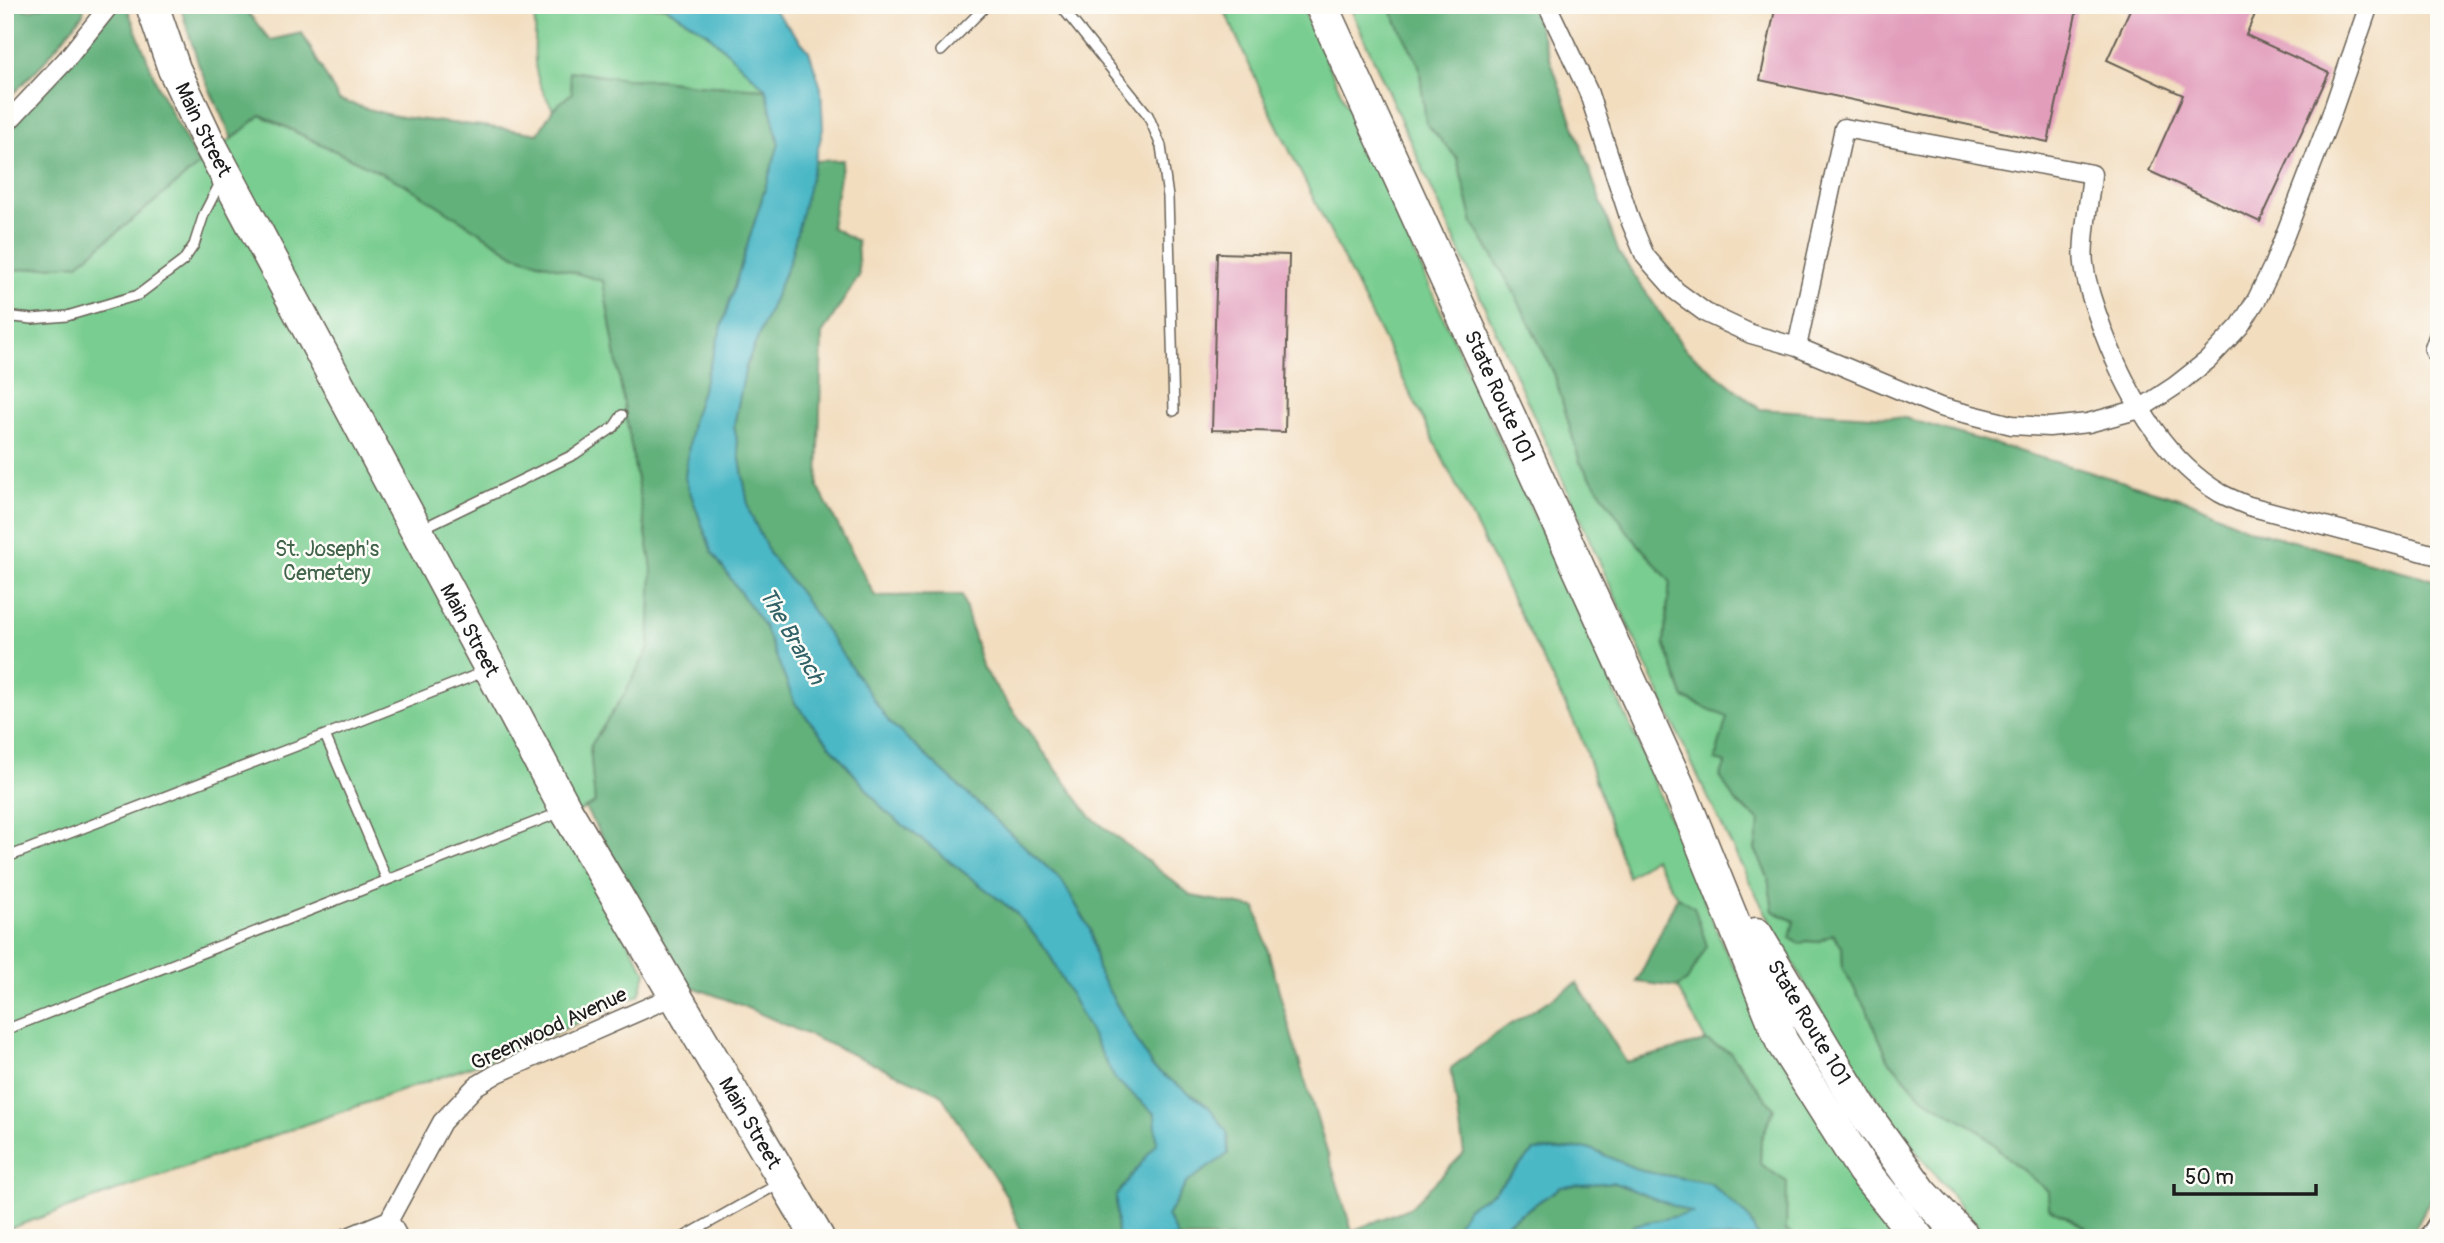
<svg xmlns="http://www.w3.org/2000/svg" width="2444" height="1243" viewBox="0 0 2444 1243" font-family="Pangolin,sans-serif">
	<rect width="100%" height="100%" fill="#fdfcf7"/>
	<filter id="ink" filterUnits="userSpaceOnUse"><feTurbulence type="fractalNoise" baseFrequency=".0143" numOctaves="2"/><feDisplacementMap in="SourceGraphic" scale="14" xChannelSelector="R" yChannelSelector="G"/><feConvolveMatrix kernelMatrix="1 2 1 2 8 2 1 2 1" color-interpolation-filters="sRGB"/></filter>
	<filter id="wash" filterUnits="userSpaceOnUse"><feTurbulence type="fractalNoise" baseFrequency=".00686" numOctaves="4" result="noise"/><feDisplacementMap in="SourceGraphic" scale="28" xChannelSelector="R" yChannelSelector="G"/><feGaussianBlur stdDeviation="1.57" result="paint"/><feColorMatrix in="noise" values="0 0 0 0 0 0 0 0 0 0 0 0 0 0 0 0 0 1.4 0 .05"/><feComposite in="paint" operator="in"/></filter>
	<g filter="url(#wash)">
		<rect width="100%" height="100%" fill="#f2ddbf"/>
		<path fill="#79cd90" stroke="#4a7456" stroke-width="2" d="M531,5L665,7L707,33L766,89L695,85L662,80L625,79L569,71L572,93L553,109C544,94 536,80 535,62C533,40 539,28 531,5Z
			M1222,5H1301L1637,741L1723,945L1789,1068L1902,1238H1801L1786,1231L1787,1182L1760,1164L1761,1139L1774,1109L1730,1052L1706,1041L1677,987L1687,981L1694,907L1677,897L1654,858L1628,877L1580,735L1274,119Z
			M1349,5H1388L1419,65L1426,123L1457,158L1473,223L1513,290L1554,373L1580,462L1631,536L1670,581L1664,643L1684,698L1728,717L1715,759L1727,763L1735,802L1760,821L1755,849L1768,877L1773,911L1794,921L1806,941L1818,942L1832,934L1842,947L1843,969L1868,1012L1888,1059L1922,1097L1979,1130L2010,1160L2048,1191L2049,1208L2085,1227L2075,1236L1989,1238C1963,1211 1940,1181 1917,1152C1793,993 1712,807 1628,625C1534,419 1442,212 1349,5Z
			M260,115L406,185L515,255L603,281L652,568L649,648L625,693L590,747L595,803L560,822L646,973L639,995L520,1049L5,1230V271L78,264Z"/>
		<path fill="#62b07a" stroke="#3f664b" stroke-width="2" d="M5,5L30,10L48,5L84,6L83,14L44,62L5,102Z
			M116,5H126L159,89L199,165L78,264L5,271V132Z
			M180,5H242L270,40L302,33L339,100C358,105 377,113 397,116C444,124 492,125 538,134L553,109L572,93L569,71L625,79L662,80L695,85L766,89L779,144L692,422L685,478L712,552L764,626L795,703L885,811L1015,912L1047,950L1115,1078L1155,1114L1158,1143L1116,1196L1117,1238H1024L1006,1195L940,1093L736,1003L687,985L585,808L595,803L590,747L625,693L649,648L652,568L603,281L515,255L406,185L261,115L232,139L199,66Z
			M1388,5H1531L1619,253L1685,349L1760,409L1905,418L2189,501L2249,529L2439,581V1183L2410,1238H2064L2075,1236L2085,1227L2049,1208L2048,1191L2010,1160L1979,1130L1922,1097L1888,1059L1868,1012L1843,969L1842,947L1833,934L1818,942L1806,941L1800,944L1790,938L1794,921L1773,911L1768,877L1755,849L1760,821L1734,800L1720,776L1726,763L1715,760L1727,717L1684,698L1664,643L1670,581L1631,536L1580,462L1554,373L1513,290L1473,223L1457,158L1426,123L1419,65Z
			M843,160L831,227L857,241L859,276L822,334L818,487L875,596L962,595L983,669L1091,817L1192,896L1256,908L1295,1048L1352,1231L1411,1207L1464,1153L1451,1068L1500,1031L1577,983L1626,1062L1706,1041L1730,1052L1774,1109L1761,1139L1760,1164L1787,1182L1786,1231L1801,1238H1758L1748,1217L1710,1183L1641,1171L1588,1148L1534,1151L1494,1192L1467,1208L1450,1238H1178L1167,1216L1187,1182L1228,1154L1209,1107L1152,1067L1099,974L1090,929L1062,881L889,722L800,593L770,555L749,511L734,425L746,366L790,260L814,161Z
			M1677,897L1694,907L1707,946L1687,981L1677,987L1637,982Z
			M1612,1182L1693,1213L1634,1225L1626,1238H1489L1488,1236L1561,1187Z"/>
		<path fill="#4bb8c6" stroke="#346a71" stroke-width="2" d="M663,5H770L809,51L821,88L823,129L790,260L746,366L734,425L749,511L770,555L800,593L889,722L1062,881L1090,929L1099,974L1152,1067L1209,1107L1227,1132L1228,1154L1187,1182L1167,1216L1178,1238H1117L1116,1196L1157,1143L1155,1114L1115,1079L1047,950L1015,912L885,811L795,703L764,626L712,552L685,478L692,422L779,144L766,89L707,33Z
			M1588,1148L1641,1171L1710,1183L1748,1217L1758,1238H1626L1634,1225L1692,1213L1612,1182L1561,1187L1488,1235L1489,1238H1450L1467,1208L1494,1192L1534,1151Z"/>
		<g id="blocks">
			<path fill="#e29dbb" d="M1776,5H2078L2048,142L1760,80Z
				M2132,5H2259L2246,35L2329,73L2260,222L2149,171L2183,95L2107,60Z
				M1217,253L1289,255L1285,432L1212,430Z"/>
		</g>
	</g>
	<g filter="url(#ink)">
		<use href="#blocks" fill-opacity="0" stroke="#676055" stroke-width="2"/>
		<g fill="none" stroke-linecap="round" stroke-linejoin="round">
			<defs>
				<path id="lane" d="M1060,5L1148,115L1161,146L1168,197L1174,411
					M941,51L987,5
					M5,316L32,319L67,316L138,295L183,261L194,245L204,214L221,181
					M2439,321L2429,349L2431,354L2439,358
					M421,529L575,454L614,427L622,415
					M325,735L387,880
					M5,858L325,735L486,671
					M5,1030L561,812
					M682,1238L780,1183"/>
				<path id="street" d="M1547,5L1588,91L1630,220L1645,256L1676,291L1706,313L1751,334L1797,347L1940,407L2012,425L2049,427L2088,423L2140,409L2175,386L2208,360L2240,326L2257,299L2273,266L2330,118L2369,5
					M5,125L66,60L110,5
					M1797,347L1844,128L2092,174C2090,198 2081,241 2084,264C2087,288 2095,308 2103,331C2126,391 2163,459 2220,493C2229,498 2239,502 2249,506L2439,556
					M389,1220L399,1238
					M346,1238L389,1220L442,1122L476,1086L498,1073L676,995"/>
				<path id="secondary" d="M2432,1238L2439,1227"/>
				<g id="highway">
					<path id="s1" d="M152,5L174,69L207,139L566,810L818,1238"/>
					<path id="s2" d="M1321,5L1680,790L1782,1042L1863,1170L1918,1238"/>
					<path id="s3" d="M1756,934L1860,1107L1922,1193L1964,1238"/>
				</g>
			</defs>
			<use href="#lane" stroke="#676055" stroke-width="12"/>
			<use href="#street" stroke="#676055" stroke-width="21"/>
			<use href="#secondary" stroke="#676055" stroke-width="28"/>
			<use href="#highway" stroke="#676055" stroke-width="35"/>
			<use href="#lane" stroke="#fff" stroke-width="9"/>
			<use href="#street" stroke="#fff" stroke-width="18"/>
			<use href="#secondary" stroke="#fff" stroke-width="24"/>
			<use href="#highway" stroke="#fff" stroke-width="32"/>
		</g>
	</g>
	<g text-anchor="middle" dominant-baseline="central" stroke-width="5" stroke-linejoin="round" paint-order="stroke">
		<g font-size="21" fill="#1c1c1c" stroke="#fdfcf7">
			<text stroke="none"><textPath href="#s1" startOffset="135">Main Street</textPath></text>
			<text stroke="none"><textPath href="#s2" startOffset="430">State Route 101</textPath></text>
			<text stroke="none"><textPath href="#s1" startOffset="702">Main Street</textPath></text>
			<text stroke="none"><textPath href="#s3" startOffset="103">State Route 101</textPath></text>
			<text transform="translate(549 1029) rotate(-25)">Greenwood Avenue</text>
			<text stroke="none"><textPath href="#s1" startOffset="1269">Main Street</textPath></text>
		</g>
		<g font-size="21" fill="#41634a" stroke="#fdfcf7">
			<text x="327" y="549">St. Joseph's<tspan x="327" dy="24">Cemetery</tspan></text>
		</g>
		<g font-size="23" font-style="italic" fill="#316268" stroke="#fdfcf7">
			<text transform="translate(792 636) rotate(60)">The Branch</text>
		</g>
	</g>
	<rect width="2444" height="1243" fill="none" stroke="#fdfcf7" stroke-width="28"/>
	<path d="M2174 1184v10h142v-10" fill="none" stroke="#1c1c1c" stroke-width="3.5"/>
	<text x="2185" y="1184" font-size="21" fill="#1c1c1c" stroke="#fdfcf7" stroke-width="5" paint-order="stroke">50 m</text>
</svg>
